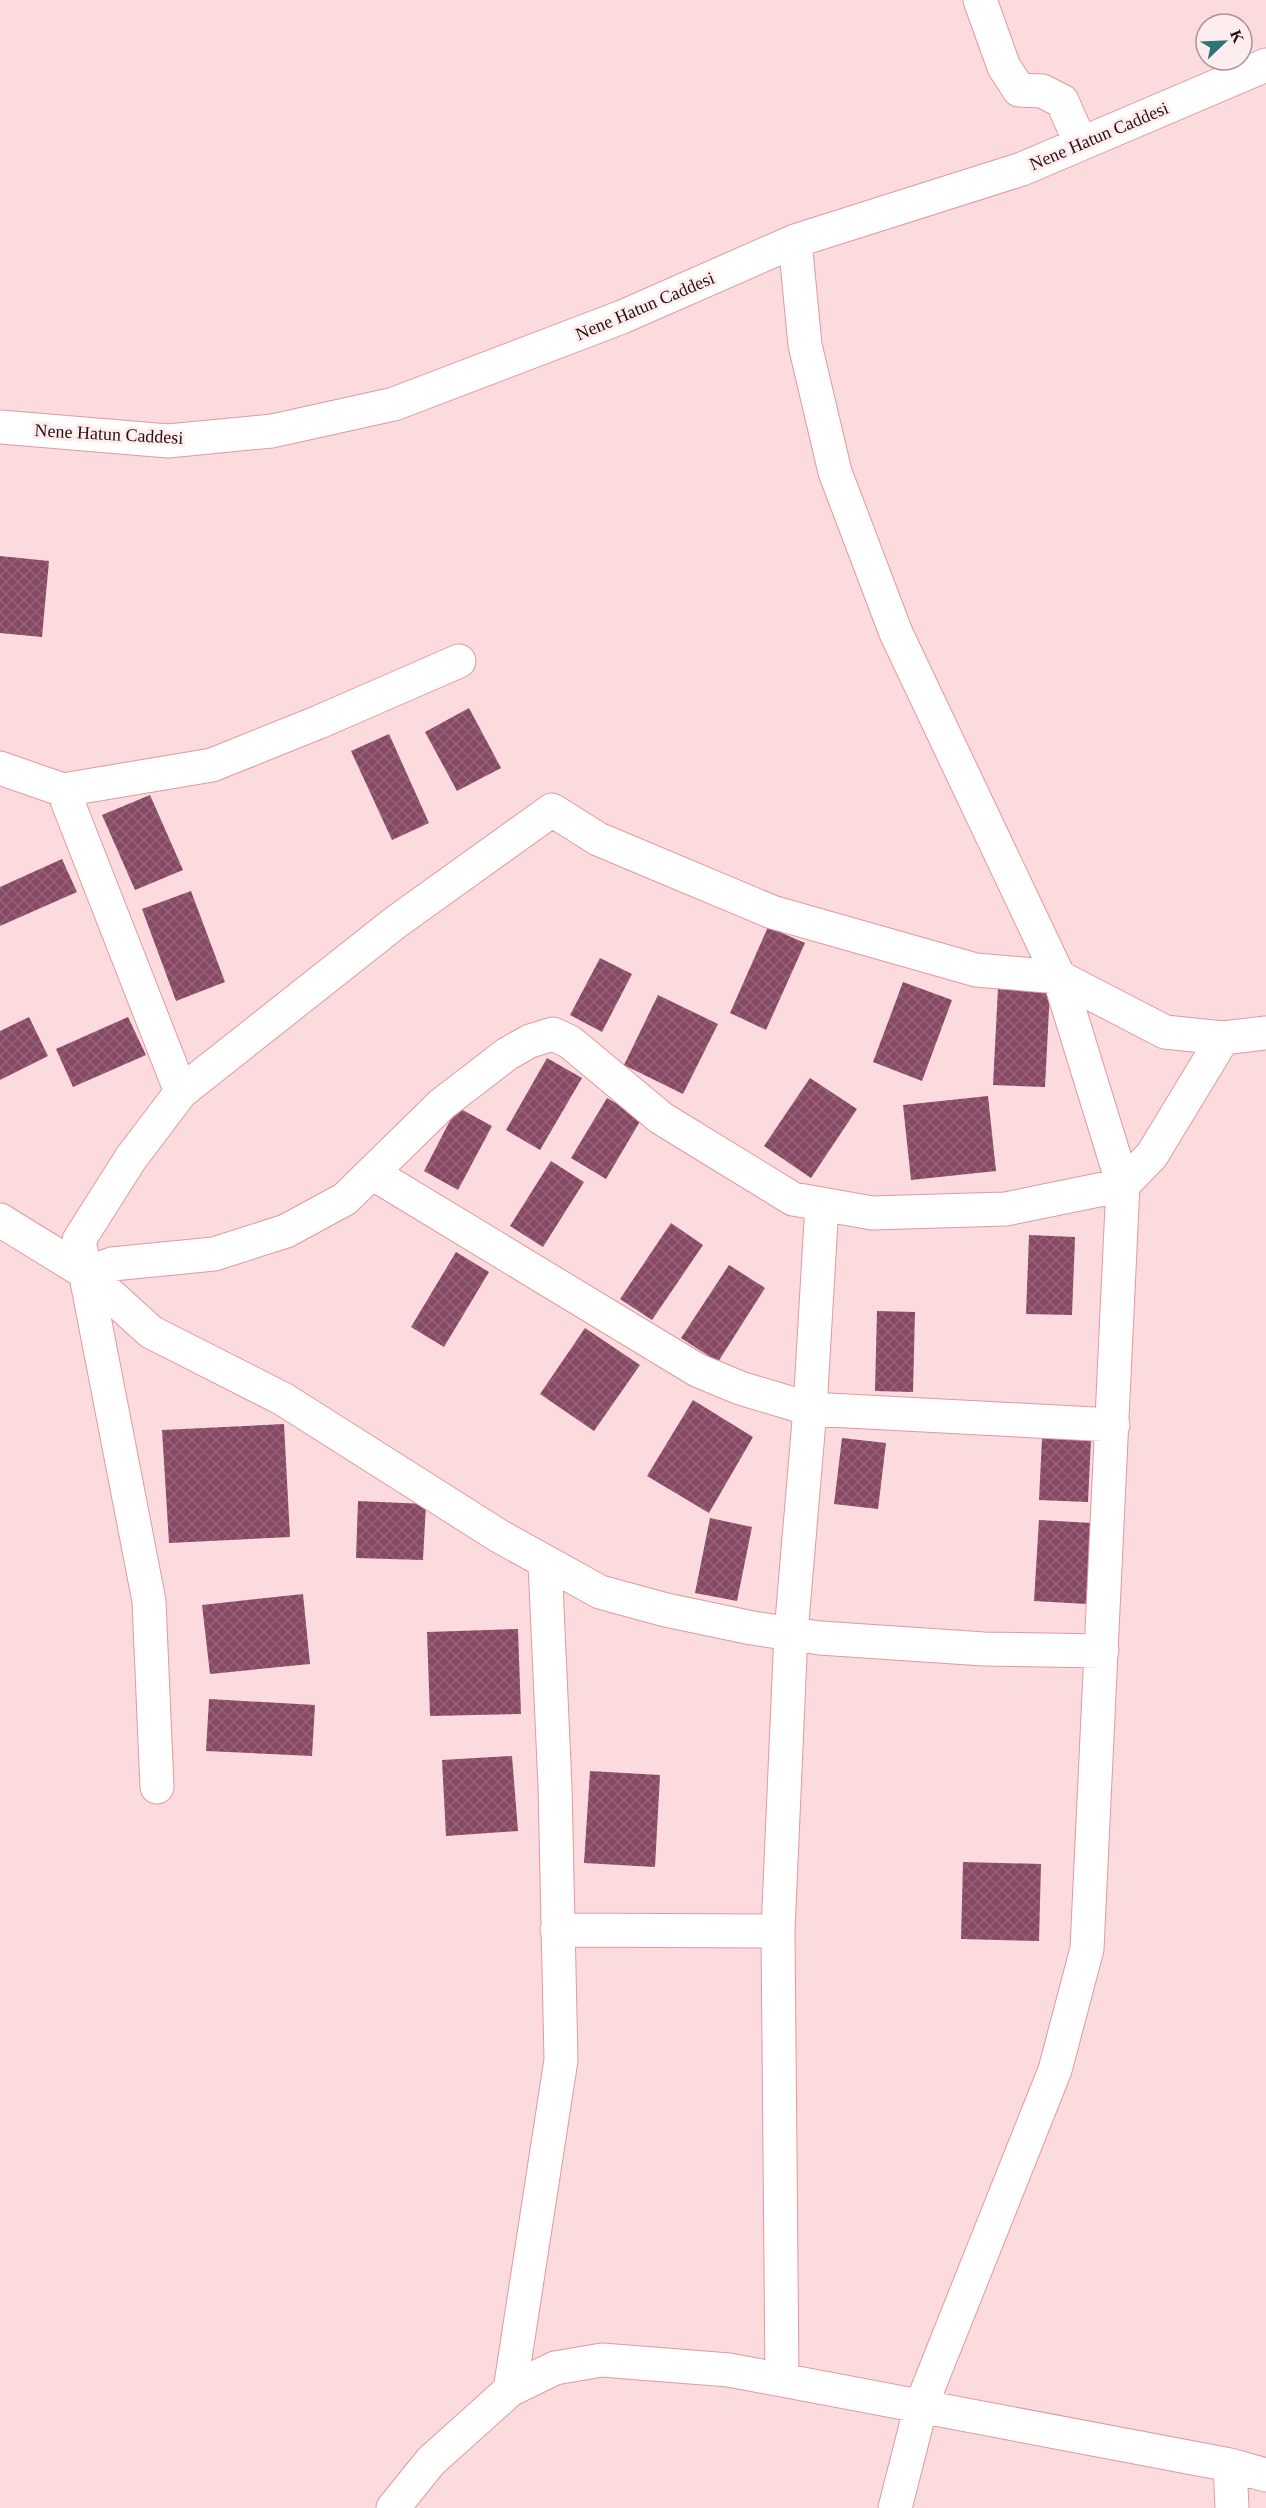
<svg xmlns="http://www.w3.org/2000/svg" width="1266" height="2508" viewBox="0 0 1266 2508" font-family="'Times New Roman',serif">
	<defs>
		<pattern id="building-cross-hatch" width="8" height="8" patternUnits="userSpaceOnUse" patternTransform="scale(1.5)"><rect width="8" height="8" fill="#874964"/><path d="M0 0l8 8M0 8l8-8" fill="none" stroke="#956479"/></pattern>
	</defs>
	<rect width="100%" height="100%" fill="#fbdbdd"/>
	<path fill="url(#building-cross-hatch)" d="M0,556L49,561L42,637L0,633Z
		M469,708L501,768L457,791L425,732Z
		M389,734L429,823L392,840L351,751Z
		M150,795L183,870L135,890L102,815Z
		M62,859L77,892L0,926V887Z
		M191,891L225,982L176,1001L142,909Z
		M768,927L805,943L766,1030L730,1013Z
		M600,958L632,974L602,1032L570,1015Z
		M903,982L952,1000L922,1081L873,1062Z
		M998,988L1050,990L1045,1087L993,1085Z
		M658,995L718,1024L683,1094L624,1065Z
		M29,1017L48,1056L0,1080V1031Z
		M128,1017L146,1055L73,1087L56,1049Z
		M547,1058L582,1078L540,1150L506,1130Z
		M810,1078L857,1109L811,1178L764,1146Z
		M988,1096L996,1171L911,1180L903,1105Z
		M607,1098L642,1118L606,1179L571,1158Z
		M457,1107L492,1126L458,1190L424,1171Z
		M551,1161L584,1182L543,1247L510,1226Z
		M671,1223L703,1245L652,1320L620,1299Z
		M1029,1235L1075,1237L1072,1315L1026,1314Z
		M456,1252L489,1272L444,1347L411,1327Z
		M729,1265L765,1288L718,1362L681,1338Z
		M877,1311L915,1312L913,1392L875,1391Z
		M585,1328L640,1365L594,1431L540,1394Z
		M693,1400L753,1437L709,1513L647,1476Z
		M284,1424L290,1537L169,1543L162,1430Z
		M842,1438L886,1443L878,1509L834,1504Z
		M1042,1438L1091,1440L1088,1502L1039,1500Z
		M358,1501L426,1504L423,1560L356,1558Z
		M710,1518L752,1527L737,1601L695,1593Z
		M1039,1520L1092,1523L1087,1604L1034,1601Z
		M303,1594L310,1664L210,1674L202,1605Z
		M518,1629L521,1714L430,1716L427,1632Z
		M209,1699L315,1705L312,1756L206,1751Z
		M512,1756L518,1831L446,1836L442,1760Z
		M590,1771L660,1775L655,1867L584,1863Z
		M963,1862L1041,1864L1039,1941L961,1939Z"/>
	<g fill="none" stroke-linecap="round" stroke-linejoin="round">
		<defs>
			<path id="minor" d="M980,0L1004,67L1019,90L1042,91L1062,101L1081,144
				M795,241L805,345L835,472L896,633L1059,977L1123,1185L1087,1949L1055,2070L921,2406L895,2508
				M0,427L168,441L272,431L394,404L622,317L795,241L1022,169L1266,65
				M0,768L63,790L212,765L319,722L459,661
				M63,790L181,1092
				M372,1173L697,1370L740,1388L810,1409L1113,1425
				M0,1220L86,1273L151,1332L283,1399L499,1536L600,1592L666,1610L752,1628L820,1638L984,1649L1102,1651
				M86,1273L112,1264L214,1254L286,1231L345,1199L442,1104L507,1054L530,1041L553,1034L570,1042L661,1118L793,1199L872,1213L1006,1209L1123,1185L1152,1155L1223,1038
				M157,1787L149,1601L79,1240L131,1158L181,1092L396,922L552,810L598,839L772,912L976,970L1059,977L1165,1032L1223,1038L1266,1033
				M557,1930L778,1931
				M782,2380L778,1931L791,1633L810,1409L822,1204
				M510,2390L561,2060L555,1786L545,1563
				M1230,2465L1232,2508
				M393,2508L431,2461L510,2390L555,2368L602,2360L729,2370L1230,2465L1266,2475"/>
		</defs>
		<use href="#minor" stroke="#e3989f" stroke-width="35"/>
		<use href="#minor" stroke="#fff" stroke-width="33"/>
	</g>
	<g text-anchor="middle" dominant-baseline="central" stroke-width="6" stroke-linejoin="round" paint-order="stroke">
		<g font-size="18" fill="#2a0f12" stroke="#fdedee">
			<text transform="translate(1099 136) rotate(-23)">Nene Hatun Caddesi</text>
			<text transform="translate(645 306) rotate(-23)">Nene Hatun Caddesi</text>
			<text transform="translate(109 434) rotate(3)">Nene Hatun Caddesi</text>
		</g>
	</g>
	<g transform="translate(1224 42) rotate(67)"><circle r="28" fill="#fdedee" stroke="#a99496" stroke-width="1.5"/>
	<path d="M0-4.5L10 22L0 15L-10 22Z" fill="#2c7675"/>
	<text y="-9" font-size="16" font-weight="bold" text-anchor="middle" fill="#2a0f12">K</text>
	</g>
</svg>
